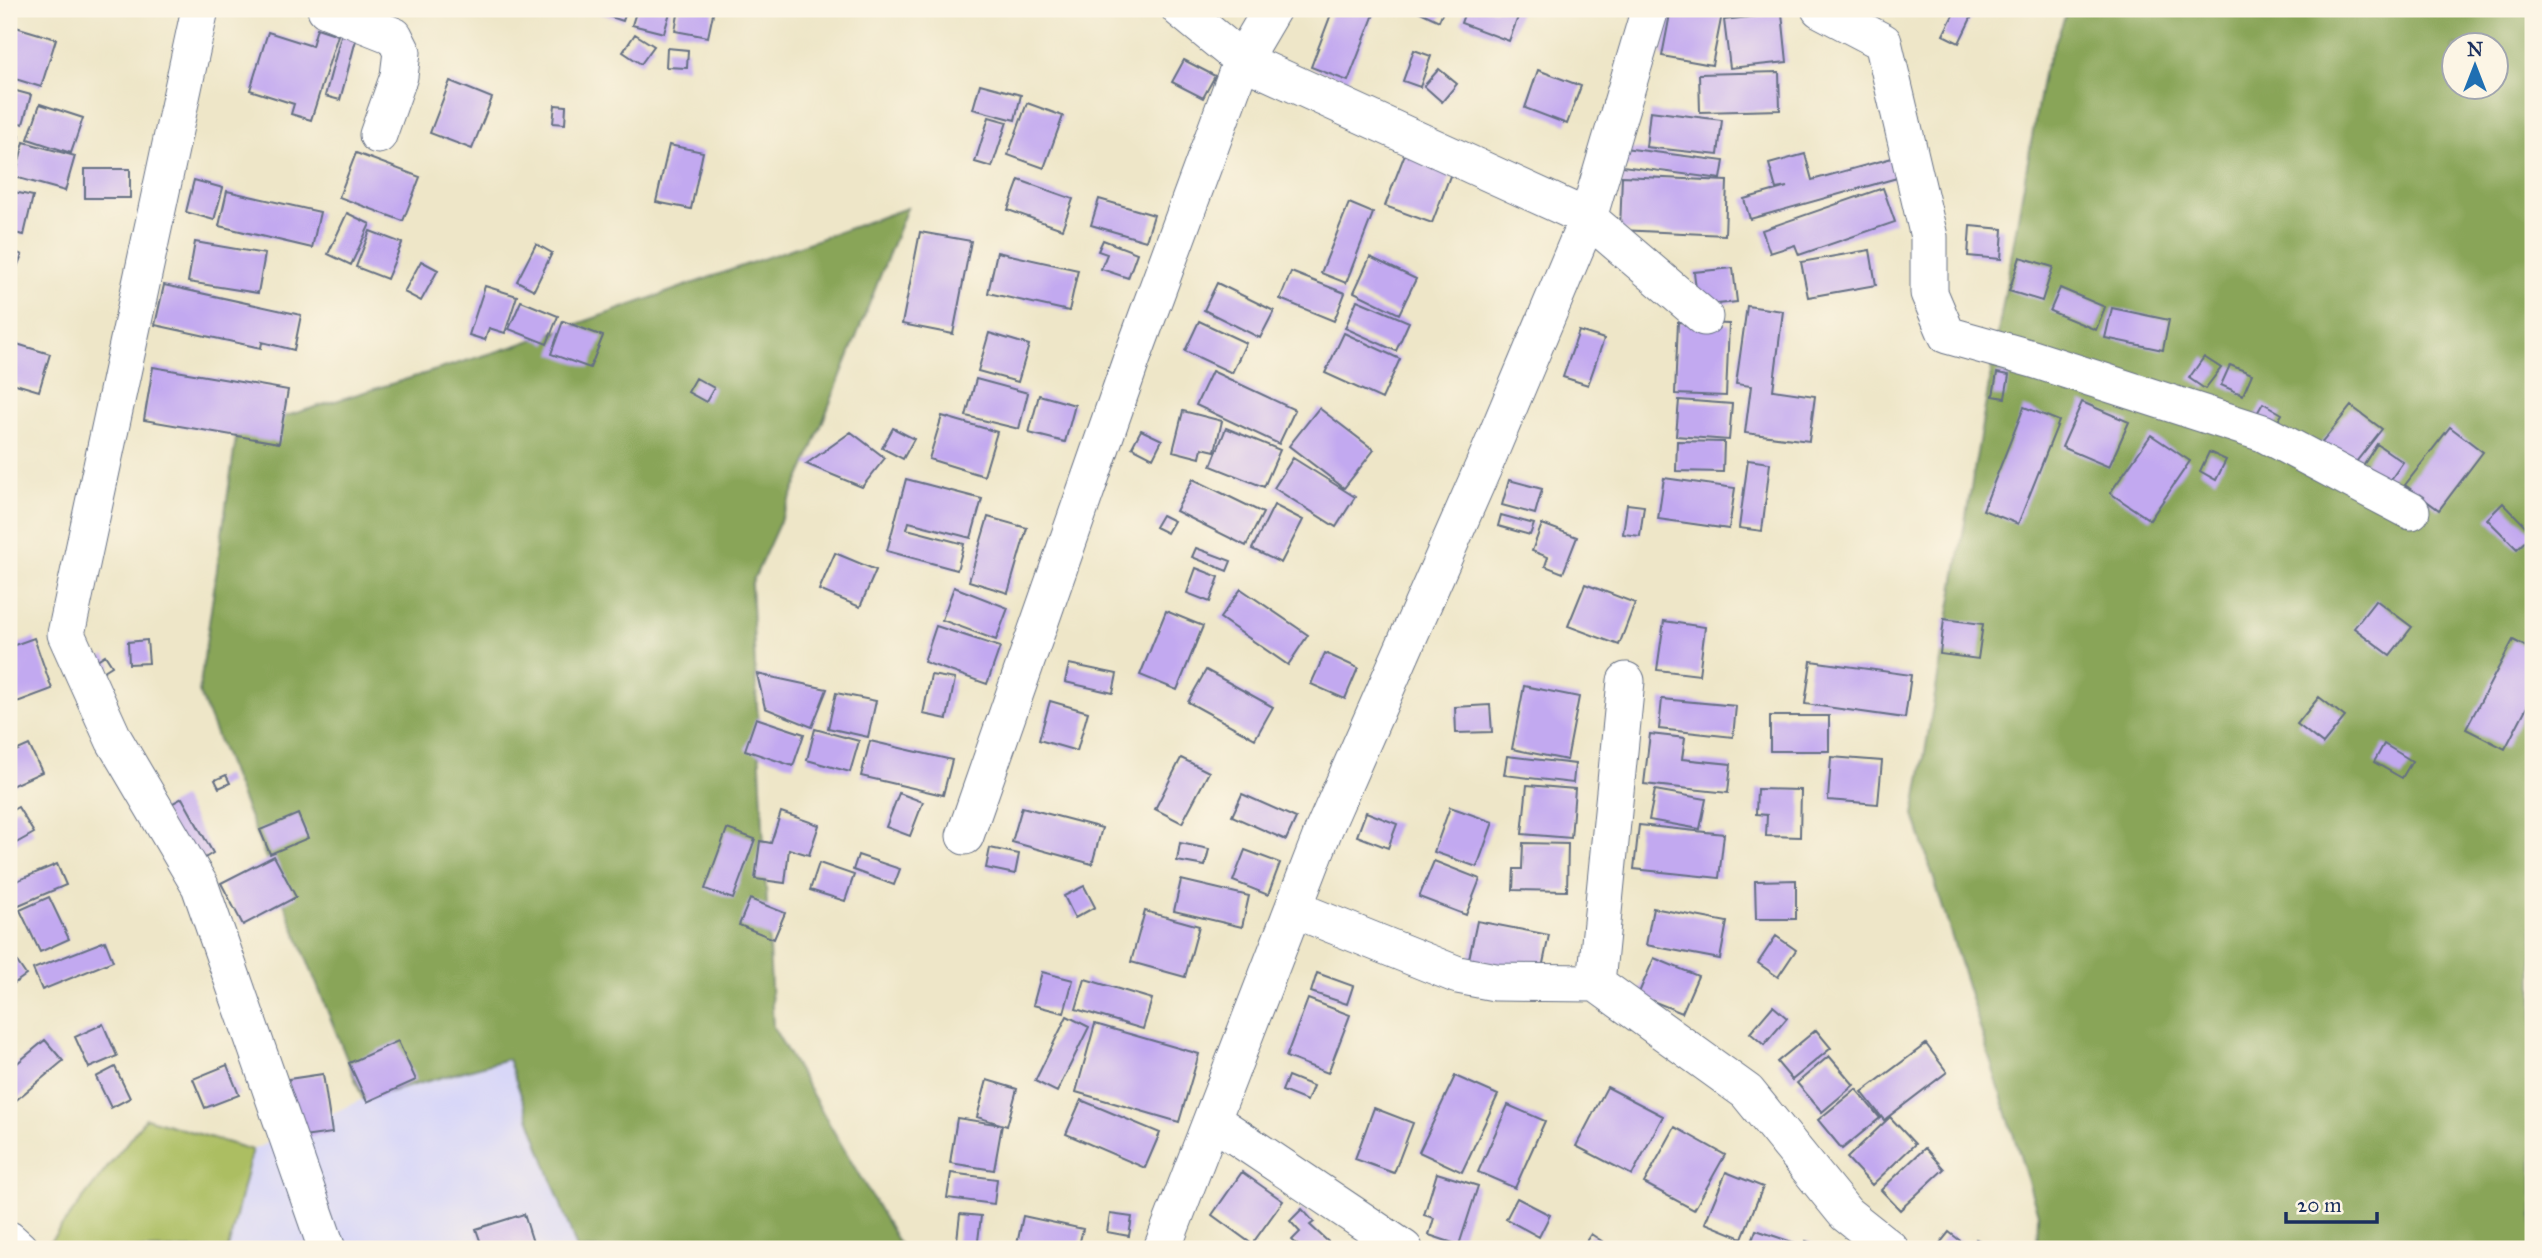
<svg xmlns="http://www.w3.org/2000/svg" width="2542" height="1258" viewBox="0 0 2542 1258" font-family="'IM FELL Great Primer',serif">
	<rect width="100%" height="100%" fill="#fcf5e5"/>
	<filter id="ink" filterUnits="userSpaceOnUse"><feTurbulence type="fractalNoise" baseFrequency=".0143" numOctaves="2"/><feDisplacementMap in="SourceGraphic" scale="14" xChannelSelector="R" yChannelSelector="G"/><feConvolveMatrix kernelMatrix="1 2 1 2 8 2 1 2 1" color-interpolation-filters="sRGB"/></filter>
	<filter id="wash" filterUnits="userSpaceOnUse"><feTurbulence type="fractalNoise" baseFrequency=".00686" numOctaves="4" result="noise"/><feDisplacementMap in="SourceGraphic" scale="28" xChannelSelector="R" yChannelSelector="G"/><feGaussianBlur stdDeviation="1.57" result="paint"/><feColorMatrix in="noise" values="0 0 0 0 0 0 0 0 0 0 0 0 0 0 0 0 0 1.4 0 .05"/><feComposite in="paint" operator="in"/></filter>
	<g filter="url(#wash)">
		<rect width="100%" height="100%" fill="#eee6c8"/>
		<path fill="#d8d7f8" d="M508,1059L577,1249H228L252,1150L363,1099Z"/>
		<path fill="#acbe62" stroke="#647660" stroke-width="2" d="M146,1118L252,1150L228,1249H44Z"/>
		<path fill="#89a558" stroke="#526a5b" stroke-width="2" fill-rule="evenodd" d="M2068,9H2533V1249H2037L2038,1214L1914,815L2043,74ZM2454,46H2496V88H2454Z
			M907,208L806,464L751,585L773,1027L902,1249H577L508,1059L363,1099L199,692L237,431L515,346Z"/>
		<g id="blocks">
			<path fill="#c2a9f0" d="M597,9H627L623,21L596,12Z
				M637,9H671L664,33L632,25Z
				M679,9H714L708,37L675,31Z
				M1333,9H1376L1348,81L1311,67Z
				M1414,9H1444L1439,21Z
				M1466,9H1521L1509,41L1461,23Z
				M1671,9H1723L1712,65L1662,56Z
				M1956,9L1972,16L1959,43L1943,35Z
				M1782,13L1787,62L1730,68L1724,20Z
				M9,25L56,39L41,87L9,77Z
				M317,28L338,35L311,120L291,114L294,104L250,90L268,32L312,46Z
				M342,32L357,36L340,100L325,96Z
				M635,34L654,46L641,64L623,52Z
				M667,48L688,50L687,68L666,67Z
				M1414,50L1431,56L1420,87L1403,81Z
				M1184,60L1215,76L1203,98L1172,82Z
				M1439,69L1457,84L1442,102L1424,86Z
				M1538,70L1581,86L1567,124L1525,108Z
				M1779,72L1780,110L1700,112L1699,74Z
				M450,81L492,98L472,149L430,133Z
				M980,84L1021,95L1015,120L973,109Z
				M9,89L31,95L23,124L9,120Z
				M1027,103L1063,116L1044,168L1008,155Z
				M40,104L83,118L71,153L28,139Z
				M555,105L566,106L565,124L553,123Z
				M1650,111L1722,120L1718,155L1646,147Z
				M989,117L1007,122L992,167L975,162Z
				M9,133L19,136L12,164L9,163Z
				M24,142L75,156L65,191L15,177Z
				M669,145L703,152L691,209L656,202Z
				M1624,148L1724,161L1721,179L1622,166Z
				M1406,151L1453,168L1432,223L1385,206Z
				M356,153L420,177L403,221L339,197Z
				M1805,154L1812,180L1892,158L1897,178L1750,219L1744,199L1787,187L1776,189L1769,164Z
				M85,169H130V198H85Z
				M1622,176L1727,181L1725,235L1620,230Z
				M194,180L223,188L214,220L186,212Z
				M1019,180L1073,199L1062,229L1008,210Z
				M1883,188L1895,222L1799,255L1795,245L1770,253L1762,230Z
				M227,191L320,212L312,248L219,226Z
				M14,192L33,196L24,235L9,232Z
				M1099,199L1154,215L1146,241L1091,225Z
				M1349,203L1373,213L1346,283L1321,273Z
				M347,213L370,224L351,265L328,254Z
				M1970,226L2003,229L2001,259L1968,256Z
				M370,231L402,243L387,279L356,267Z
				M920,232L971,241L953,334L902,324Z
				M1103,240L1137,253L1128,278L1101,269L1107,254L1098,251Z
				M195,242L265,254L258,293L188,282Z
				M536,244L552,253L534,290L517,281Z
				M9,249L22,255L9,286Z
				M1870,250L1876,285L1808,297L1801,262Z
				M997,252L1078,270L1069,311L988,293Z
				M1370,257L1416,279L1399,314L1354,292Z
				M2020,257L2053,267L2042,301L2009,291Z
				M421,261L438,270L421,301L404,292Z
				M1733,268L1737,302L1698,306L1694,272Z
				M1291,272L1345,293L1334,321L1280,299Z
				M1217,283L1274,311L1260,338L1204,310Z
				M164,285L301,315L294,350L262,342L261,348L155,325Z
				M485,286L517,296L505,333L489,328L485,340L469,335Z
				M2060,288L2105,307L2096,330L2050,311Z
				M1357,300L1409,322L1396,351L1345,328Z
				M521,301L558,316L547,344L509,329Z
				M1747,306L1783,311L1773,390L1815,396L1809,441L1745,433L1751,386L1736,384Z
				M2112,308L2169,320L2163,350L2105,338Z
				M563,321L603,336L590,368L551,354Z
				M1199,321L1246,343L1232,373L1185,351Z
				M1678,322L1729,324L1726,396L1675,394Z
				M1579,331L1604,339L1588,385L1563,377Z
				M989,333L1029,345L1018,382L978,371Z
				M1344,333L1400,359L1382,399L1325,373Z
				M10,342L50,354L39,391L9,382Z
				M2204,357L2221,368L2205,389L2189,378Z
				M2230,365L2252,374L2243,395L2221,385Z
				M153,367L288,390L279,443L144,420Z
				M1212,371L1295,410L1279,444L1196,405Z
				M1997,373L2009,375L2005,398L1993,396Z
				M696,378L714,388L706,402L688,392Z
				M976,379L1028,393L1019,429L966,416Z
				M1039,395L1075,405L1065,442L1029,433Z
				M1679,400L1732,404L1729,440L1676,436Z
				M2082,402L2129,422L2109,467L2062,447Z
				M2263,403L2282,414L2271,433L2252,422Z
				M2351,406L2382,429L2348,472L2317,449Z
				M2024,407L2059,421L2018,524L1983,510Z
				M1319,408L1374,450L1344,488L1289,446Z
				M1183,411L1222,421L1215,451L1202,448L1200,458L1173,451Z
				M942,416L997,432L984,476L929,459Z
				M2450,427L2483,452L2439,510L2405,485Z
				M893,428L914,439L903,459L882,448Z
				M1226,428L1280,450L1264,487L1211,466Z
				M1141,430L1162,440L1153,458L1132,447Z
				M851,432L885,458L862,487L806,464Z
				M2151,435L2190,461L2150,520L2110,493Z
				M1677,441L1724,442L1723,472L1676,471Z
				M2377,444L2403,462L2387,485L2362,467Z
				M2209,452L2226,460L2216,480L2200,471Z
				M1293,458L1355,497L1336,527L1274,488Z
				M1748,460L1770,463L1762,531L1739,528Z
				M1664,478L1735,488L1729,529L1658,519Z
				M906,479L982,499L971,538L909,522L907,529L964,544L957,570L887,551Z
				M1193,479L1263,513L1246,546L1176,511Z
				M1509,480L1542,489L1535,514L1502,505Z
				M2503,503L2533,534L2517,549L2487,519Z
				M1627,504L1644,506L1640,536L1623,534Z
				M1274,505L1303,520L1281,563L1252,549Z
				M1162,515L1174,521L1167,533L1155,527Z
				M1501,515L1534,524L1530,535L1498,526Z
				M988,517L1027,528L1008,593L969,581Z
				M1542,524L1577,537L1563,573L1545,566L1548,557L1532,551Z
				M1196,548L1231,561L1227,571L1192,557Z
				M835,553L876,570L860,607L819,590Z
				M1196,568L1219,577L1210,602L1187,593Z
				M1585,584L1635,603L1619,645L1568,626Z
				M954,587L1008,608L996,640L942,620Z
				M1241,589L1308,635L1288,665L1220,618Z
				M2376,600L2412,627L2390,655L2354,628Z
				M1166,611L1203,626L1177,690L1140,675Z
				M1944,619L1983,624L1978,659L1940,654Z
				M1664,621L1705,627L1699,675L1657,670Z
				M936,626L1000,647L987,684L924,662Z
				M34,638L52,689L9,705V647Z
				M147,640L149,663L129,664L128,642Z
				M2513,640L2533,650V695L2505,749L2466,729Z
				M1325,653L1358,668L1345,699L1311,684Z
				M105,655L112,666L91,679L85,668Z
				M1811,661L1911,675L1905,718L1805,704Z
				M1069,664L1117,674L1113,693L1065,682Z
				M1206,670L1273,707L1255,739L1188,702Z
				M757,674L827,689L812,727L765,708Z
				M931,675L955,679L947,719L923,714Z
				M1524,686L1579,697L1567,760L1512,749Z
				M836,693L876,701L868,737L828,728Z
				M2319,697L2345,717L2323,744L2297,724Z
				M1662,699L1736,706L1733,737L1659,729Z
				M1050,701L1088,712L1077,751L1039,740Z
				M1490,705L1492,732L1456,733L1455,707Z
				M1770,716H1829V751H1770Z
				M756,718L804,734L793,766L745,750Z
				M815,729L859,741L850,772L807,760Z
				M1650,734L1685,738L1682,759L1731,764L1728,793L1644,784Z
				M870,741L952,760L943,795L861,776Z
				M2384,744L2412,761L2402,778L2374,762Z
				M29,745L42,772L9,787V754Z
				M1507,756L1575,764L1573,783L1504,775Z
				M1831,757L1882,761L1878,804L1828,800Z
				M1181,758L1209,772L1182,823L1155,809Z
				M226,775L230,783L219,788L215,780Z
				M1527,785L1575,789L1571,838L1522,834Z
				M1757,789L1801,790L1800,837L1766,836L1767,815L1756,814Z
				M1655,790L1706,799L1700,829L1649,820Z
				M899,793L923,802L910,836L886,827Z
				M1242,794L1296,818L1286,840L1232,816Z
				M182,798L213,853L193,865L162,809Z
				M18,807L34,833L9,847V812Z
				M1022,807L1102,828L1092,864L1012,842Z
				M1450,807L1493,822L1477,867L1434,852Z
				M781,812L819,825L809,855L789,849L785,883L755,879L760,841L771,843Z
				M1366,812L1397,824L1388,848L1357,836Z
				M298,814L308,838L270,854L260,830Z
				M1639,825L1724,834L1719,878L1634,869Z
				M727,829L755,839L733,899L705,889Z
				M1180,843L1209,849L1205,866L1177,861Z
				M1523,843L1568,844L1567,891L1513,890L1514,869H1522Z
				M990,848L1019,854L1015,874L986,868Z
				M1245,850L1280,863L1268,895L1233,881Z
				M858,855L900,869L894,885L853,870Z
				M274,856L296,897L243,925L221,883Z
				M1434,861L1480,879L1466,915L1419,897Z
				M819,863L854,875L845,901L810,890Z
				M57,864L66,885L14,907L9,884Z
				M1181,880L1249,896L1242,927L1174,911Z
				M1796,880V919H1756L1755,881Z
				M1084,886L1095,907L1075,918L1064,896Z
				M49,897L69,939L40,952L20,910Z
				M750,899L785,913L774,939L739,925Z
				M1653,908L1727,922L1720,959L1646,945Z
				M1145,911L1199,926L1185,977L1131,962Z
				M1477,921L1549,935L1541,973L1469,959Z
				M1776,936L1796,950L1778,977L1758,963Z
				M105,941L113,961L42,990L33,969Z
				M9,950L26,975L9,987Z
				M1654,958L1698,976L1682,1013L1638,995Z
				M1042,972L1073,980L1064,1013L1033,1005Z
				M1317,973L1353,986L1347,1004L1311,992Z
				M1085,979L1152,999L1143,1029L1076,1009Z
				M1308,999L1350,1015L1328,1073L1286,1057Z
				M1773,1006L1787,1018L1764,1045L1750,1033Z
				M1067,1016L1089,1027L1057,1092L1035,1081Z
				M103,1024L117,1056L89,1068L75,1037Z
				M1095,1024L1199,1054L1179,1122L1076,1092Z
				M1816,1030L1831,1048L1792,1080L1777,1062Z
				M45,1040L63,1061L9,1106V1070Z
				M398,1041L416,1080L367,1102L349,1063Z
				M1926,1044L1947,1072L1884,1120L1862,1092Z
				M1829,1056L1854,1085L1822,1112L1797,1083Z
				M227,1065L239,1095L205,1108L193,1079Z
				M115,1067L130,1098L111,1108L96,1077Z
				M323,1074L332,1133L275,1141L289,1079Z
				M1288,1076L1313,1086L1307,1101L1282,1091Z
				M1455,1076L1498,1095L1462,1172L1419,1152Z
				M987,1080L1017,1089L1007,1126L977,1117Z
				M1607,1087L1663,1116L1632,1175L1576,1146Z
				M1856,1089L1880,1118L1842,1149L1818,1120Z
				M1081,1100L1160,1133L1145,1168L1066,1134Z
				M1508,1105L1545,1121L1515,1188L1478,1172Z
				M1374,1108L1413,1123L1394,1173L1355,1159Z
				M1890,1117L1915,1144L1872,1185L1847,1158Z
				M957,1118L1002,1125L994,1170L950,1163Z
				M1675,1127L1725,1155L1694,1210L1644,1183Z
				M1925,1148L1944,1169L1900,1210L1881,1190Z
				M1242,1172L1283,1201L1252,1244L1212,1215Z
				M1726,1172L1763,1187L1742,1238L1705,1223Z
				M951,1173L997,1179L994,1204L947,1198Z
				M1437,1173L1478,1186L1459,1245L1429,1235L1434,1218L1424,1215Z
				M1517,1198L1550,1215L1539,1237L1506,1219Z
				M1302,1209L1314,1222L1310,1225L1336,1249H1302L1292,1240L1300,1232L1290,1221Z
				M524,1214L535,1249H483L476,1229Z
				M960,1214L981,1216L977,1249H956Z
				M1110,1214L1132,1217L1129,1236L1107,1232Z
				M1023,1216L1083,1229L1078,1249H1016Z
				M1756,1230L1798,1244L1797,1249H1749Z
				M1949,1232L1967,1246L1964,1249L1936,1248Z
				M1591,1234L1614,1249H1581Z
				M1976,1239L1997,1249H1969Z
				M1806,1241L1828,1249H1803Z"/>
		</g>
	</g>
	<g filter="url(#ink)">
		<use href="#blocks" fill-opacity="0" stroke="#656f83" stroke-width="2"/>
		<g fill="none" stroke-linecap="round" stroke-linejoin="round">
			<defs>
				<path id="minor" d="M200,9L66,634L114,740L200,886L327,1249
					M326,9L394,36L402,52L399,76L378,135
					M1180,9L1242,60L1588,218L1704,317
					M1820,9L1883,42L1929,237V293L1947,335L2033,359L2263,433L2411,511
					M965,836L1132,358L1242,60L1272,9
					M1294,909L1458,975L1495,982L1596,983L1747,1092L1846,1214L1890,1249
					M1596,983L1626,681
					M1212,1120L1404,1249
					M9,1240L19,1249
					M1162,1249L1324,829L1489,454L1588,218L1650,9"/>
			</defs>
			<use href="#minor" stroke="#656f83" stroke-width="39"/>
			<use href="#minor" stroke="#fff" stroke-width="37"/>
		</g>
	</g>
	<rect width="2542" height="1258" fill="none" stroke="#fcf5e5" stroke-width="35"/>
	<g transform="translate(2475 66)"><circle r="33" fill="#fcf5e5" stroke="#a2a6af" stroke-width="2"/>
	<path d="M0-5L12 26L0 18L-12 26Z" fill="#1f6fb2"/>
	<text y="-10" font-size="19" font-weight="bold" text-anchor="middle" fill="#1b2f5e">N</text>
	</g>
	<path d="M2286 1212v10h91v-10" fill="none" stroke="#1b2f5e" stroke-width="3.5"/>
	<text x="2297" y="1212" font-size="21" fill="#1b2f5e" stroke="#fcf5e5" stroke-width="5" paint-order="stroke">20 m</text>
</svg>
